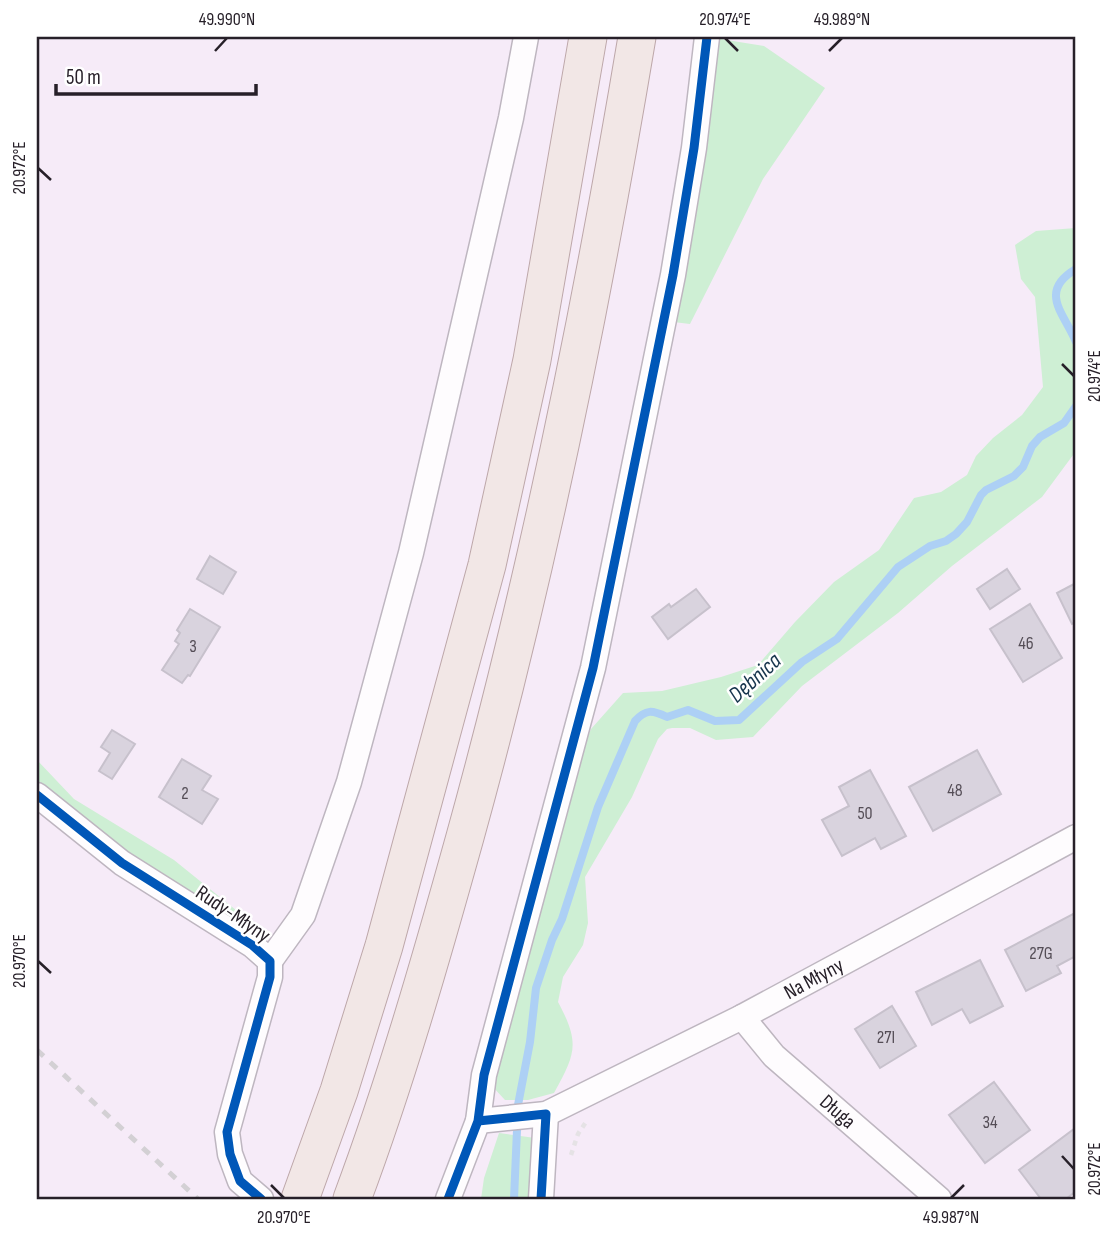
<svg xmlns="http://www.w3.org/2000/svg" width="1113" height="1236" viewBox="0 0 1113 1236" font-family="'Sofia Sans Condensed',sans-serif">
	<rect width="100%" height="100%" fill="#f6ebf8"/>
	<path fill="#ceefd4" d="M708,37L764,46L825,88L763,179L690,324L665,321Z
		M1076,228V451L1042,497L952,566L898,613L802,686L753,737L716,740L690,728H672L667,729L658,739L632,797L585,877L588,923L583,945L563,977L558,1002C580,1043 576,1053 554,1093L528,1100H505L492,1086L576,766L591,729L623,693L662,691L721,677L758,665L795,622L834,582L879,550L914,498L941,492L967,475L976,456L993,438L1022,415L1043,387L1035,297L1021,279L1015,245L1036,231Z
		M37,760L74,799L174,860L262,931L249,944L64,831L37,811Z
		M499,1133L535,1138L534,1199H481L484,1178Z"/>
	<g fill="none" stroke-linecap="round" stroke-linejoin="round">
		<path stroke="#add0f5" stroke-width="8" d="M1076,269C1037,292 1065,314 1076,342
			M518,1105L530,1042L536,988L552,940L562,919L598,807L635,721C646,709 652,710 667,717L688,710L715,721L739,720L802,662L837,639L898,567L930,546L946,541L956,534L967,522L981,495L986,490L1014,476L1023,467L1032,446L1040,437L1064,423L1076,406
			M514,1199L517,1130"/>
	</g>
	<path fill="#d9d3de" stroke="#c7c1cc" stroke-width="2" d="M210,556L236,572L223,594L197,579Z
		M1007,569L1020,589L990,609L977,589Z
		M1076,583V622L1072,624L1057,593Z
		M696,589L710,607L668,639L652,617L669,604L671,607Z
		M1030,604L1062,658L1023,682L990,629Z
		M190,609L220,627L190,676L188,675L182,683L162,670L179,644L175,641L180,633L177,630Z
		M112,730L135,744L112,779L99,771L110,753L101,747Z
		M977,750L1001,794L933,831L909,787Z
		M182,759L211,776L202,790L218,799L202,824L159,797Z
		M870,770L906,836L881,849L875,838L842,856L822,820L849,806L839,787Z
		M1073,914L1076,919V956L1057,966L1061,973L1026,991L1005,950Z
		M980,960L1003,1006L970,1023L962,1009L932,1025L916,992Z
		M892,1006L916,1046L880,1068L855,1029Z
		M994,1082L1030,1130L985,1163L949,1115Z
		M1074,1129L1076,1132V1191L1066,1199H1041L1019,1170Z"/>
	<g fill="none" stroke-linecap="round" stroke-linejoin="round">
		<defs>
			<g id="minor">
				<path d="M37,795L122,863L252,945L270,961V977L227,1132L230,1154L240,1181L261,1199"/>
				<path d="M270,961L303,915L349,782L411,553L511,118L526,37"/>
				<path id="s1" d="M742,1017L774,1056L939,1199"/>
				<path d="M478,1121L484,1075L593,668L673,275L694,148L707,37"/>
				<path id="s2" d="M448,1199L478,1121L546,1114L742,1017L1076,837"/>
				<path d="M541,1199L546,1114"/>
			</g>
			<path id="primary" d="M300,1199L339,1091L384,946L487,565L532,360L588,37
				M352,1199C396,1081 431,959 465,837C538,574 592,306 637,37"/>
		</defs>
		<use href="#minor" stroke="#beb6c0" stroke-width="27"/>
		<use href="#primary" stroke="#bda7a9" stroke-width="39"/>
		<path stroke="#e5e2e5" stroke-width="4.5" stroke-dasharray="5 5" stroke-linecap="butt" d="M571,1155L578,1134L586,1122"/>
		<use href="#minor" stroke="#fefcfe" stroke-width="24"/>
		<use href="#primary" stroke="#f2e7e6" stroke-width="37"/>
		<path stroke="#d3d0d4" stroke-width="5" stroke-dasharray="9 9" stroke-linecap="butt" d="M37,1050L198,1199"/>
		<defs>
			<path id="cycleway" d="M37,795L122,863L252,945L270,961V977L227,1132L230,1154L240,1181L261,1199
				M478,1121L484,1075L593,668L673,275L694,148L707,37
				M448,1199L478,1121L546,1114L541,1199"/>
		</defs>
		<use href="#cycleway" stroke="#fff" stroke-width="13"/>
		<use href="#cycleway" stroke="#0057b8" stroke-width="9"/>
	</g>
	<path fill="none" stroke="#272029" stroke-width="2.5" d="M725,38L738,51M215,51L227,38M829,51L842,38M38,168L51,180M1062,364L1074,376M38,961L51,973M1062,1156L1074,1169M271,1185L284,1198M951,1198L964,1185"/>
	<g text-anchor="middle" dominant-baseline="central" stroke-width="5" stroke-linejoin="round" paint-order="stroke">
		<g font-size="18" fill="#544d56">
			<text x="1026" y="643">46</text>
			<text x="193" y="646">3</text>
			<text x="955" y="790">48</text>
			<text x="185" y="793">2</text>
			<text x="865" y="813">50</text>
			<text x="1041" y="953">27G</text>
			<text x="886" y="1037">27I</text>
			<text x="990" y="1122">34</text>
		</g>
		<g font-size="21" fill="#272029" stroke="#fff">
			<text transform="translate(233 914) rotate(34)">Rudy-Młyny</text>
			<text stroke="none"><textPath href="#s2" startOffset="452">Na Młyny</textPath></text>
			<text stroke="none"><textPath href="#s1" startOffset="135">Długa</textPath></text>
		</g>
		<g font-size="23" font-style="italic" fill="#17354d" stroke="#fff">
			<text transform="translate(755 678) rotate(-42)">Dębnica</text>
		</g>
	</g>
	<rect width="1113" height="1236" fill="none" stroke="#ffffff" stroke-width="77"/>
	<path d="M56 84v10h200v-10" fill="none" stroke="#272029" stroke-width="3.5"/>
	<text x="66" y="84" font-size="21" fill="#272029" stroke="#ffffff" stroke-width="5" paint-order="stroke">50 m</text>
	<rect x="38" y="38" width="1036" height="1160" fill="none" stroke="#272029" stroke-width="2.5"/>
	<g font-size="18" text-anchor="middle" fill="#272029">
		<text x="227" y="25">49.990°N</text>
		<text x="725" y="25">20.974°E</text>
		<text x="842" y="25">49.989°N</text>
		<text transform="translate(19 168) rotate(-90)" y="6">20.972°E</text>
		<text transform="translate(1094 376) rotate(-90)" y="6">20.974°E</text>
		<text transform="translate(19 961) rotate(-90)" y="6">20.970°E</text>
		<text transform="translate(1094 1169) rotate(-90)" y="6">20.972°E</text>
		<text x="284" y="1223">20.970°E</text>
		<text x="951" y="1223">49.987°N</text>
	</g>
</svg>
